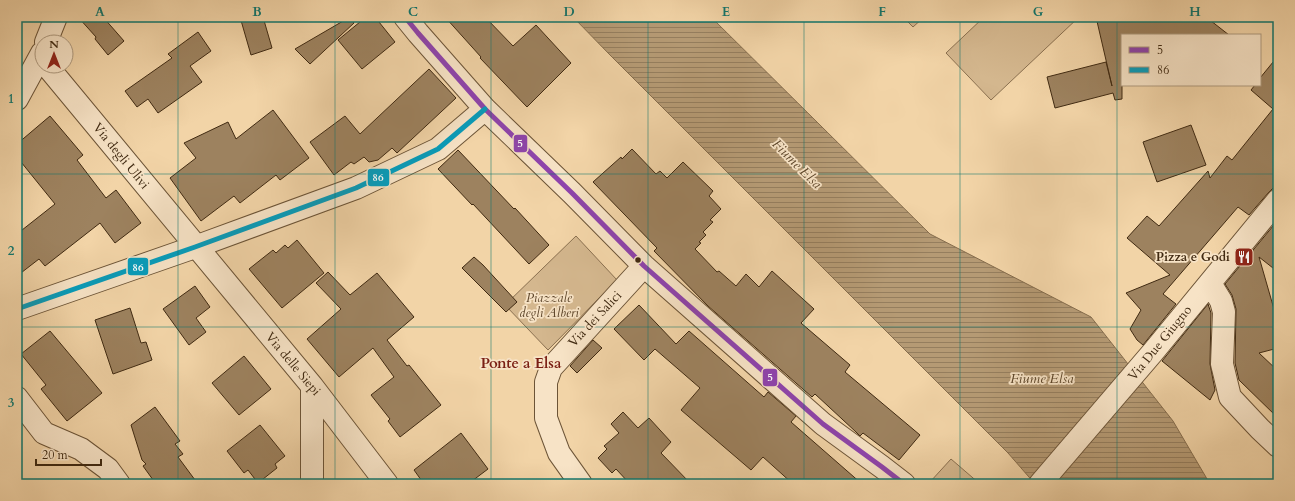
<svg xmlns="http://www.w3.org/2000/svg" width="1295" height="501" viewBox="0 0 1295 501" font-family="Cardo,serif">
	<defs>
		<pattern id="water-rules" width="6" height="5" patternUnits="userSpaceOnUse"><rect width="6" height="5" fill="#b59a74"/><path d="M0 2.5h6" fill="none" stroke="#957e5e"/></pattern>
	</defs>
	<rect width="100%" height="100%" fill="#f2d4a7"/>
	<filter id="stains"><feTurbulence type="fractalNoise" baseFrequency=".005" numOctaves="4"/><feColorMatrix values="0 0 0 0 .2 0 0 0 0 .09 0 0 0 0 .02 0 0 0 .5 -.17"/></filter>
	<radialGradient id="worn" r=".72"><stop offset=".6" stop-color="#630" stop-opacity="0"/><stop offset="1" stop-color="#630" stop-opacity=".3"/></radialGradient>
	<path fill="#d4b78e" stroke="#8a7050" d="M903,17H924L913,27Z
		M984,17H1079L991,100L946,53Z
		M576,236L617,280L548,350L505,305Z
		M951,459L980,484H933L930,482Z"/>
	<path fill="url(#water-rules)" stroke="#866d4d" d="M573,17H711L930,234L1091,317L1173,421L1210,484H1035L1008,453L610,55Z"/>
	<path fill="#9d825f" stroke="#402a12" d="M78,17H103L124,41L108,55L95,39L96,37Z
		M240,17H263L272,48L251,55Z
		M350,17L354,23L310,64L295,49Z
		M366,17H375L395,42L362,69L338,40Z
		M445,17H485L513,46L536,25L571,63L527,107L480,58L481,57Z
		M1096,17H1206L1229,35H1122V99L1115,100L1113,93L1055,108L1047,77L1106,62L1112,86Z
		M198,32L211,51L190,66L202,82L158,113L148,99L137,107L125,91L172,58L168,54Z
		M1278,56V188H1273L1269,192L1249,215L1238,207L1163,294L1176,304L1143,345L1137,340L1130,329L1141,310L1126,293L1170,275L1127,238L1147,216L1159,226L1208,171L1210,178L1227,156L1232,160L1273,109L1251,90L1255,85H1260V78Z
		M429,69L456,98L397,153L392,148L378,160L369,162L364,157L354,164L351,162L334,175L310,142L345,116L360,134Z
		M273,110L309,158L280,180L276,175L240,203L234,196L201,221L170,178L196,158L184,143L228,122L236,139Z
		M50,116L83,155L77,160L106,198L116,190L141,223L115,243L100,223L45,266L39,259L17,276V234L55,204L17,157V144Z
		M1191,125L1206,165L1157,182L1143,142Z
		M632,149L656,174L660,171L667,178L683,162L713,191L709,196L721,209L710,220L713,222L703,232L706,235L699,242L701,243L695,249L717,272L719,271L736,286L746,274L759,287L772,271L814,309L801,323L850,365L845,372L920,435L899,460L863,433L860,436L856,432L815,394L812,397L708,306L654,251L657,248L593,182L621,157L622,159Z
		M458,150L514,209L515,208L549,245L529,264L473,204L472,205L438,169Z
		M1278,220V272L1259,257L1278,323L1274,324L1278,339V348L1259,353L1278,371V418L1239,380L1235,363L1236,309L1232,295L1225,284Z
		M297,240L324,273L282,308L249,269L273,250L276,253L285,245L288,248Z
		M474,257L483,265L517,302L506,312L462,268Z
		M328,272L350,295L377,273L414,317L387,340L407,366L409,365L441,405L400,437L388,421L390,419L371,395L394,377L373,348L339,377L307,339L341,309L316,283Z
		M195,286L210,307L196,318L206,332L189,345L163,309Z
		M1208,304L1211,313L1210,364L1215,390L1210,400L1162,361Z
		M639,305L676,344L689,331L764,397L768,392L796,416L791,422L862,484H793L763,457L751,470L681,410L700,388L655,349L644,360L614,329Z
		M130,308L141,343L146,342L152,360L113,374L95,320Z
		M50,331L102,393L67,421L41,389L46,385L21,354Z
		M593,340L602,348L577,373L570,366Z
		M244,356L271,389L239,415L212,383Z
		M155,407L180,441L175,444L183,454L178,457L198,484H156L143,466L146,464L142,460L131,425Z
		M623,412L638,428L649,418L671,442L661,453L691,484H630L616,469L612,473L598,458L607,449L604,446L619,433L611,424Z
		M260,425L285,456L275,464L277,468L258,483L248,470L244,473L227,451Z
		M461,433L488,469L468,484H424L414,470Z"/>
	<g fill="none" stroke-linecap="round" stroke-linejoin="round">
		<defs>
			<path id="street" d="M405,17L418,33L485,109L572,193L644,266L823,424L882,467L904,484
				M46,42L56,17
				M47,66L312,386L387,484
				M17,99L42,53
				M1210,283L1221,301L1224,312L1222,364L1230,397L1260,429L1278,446
				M17,309L195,247L356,188L438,149L485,109
				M17,398L44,433L81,449L108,469L119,484
				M312,484V386
				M581,484L559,453L546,418V382L551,368L644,266
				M1040,484L1153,352L1278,200"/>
		</defs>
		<use href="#street" stroke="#6c5437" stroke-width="24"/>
		<use href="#street" stroke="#f7e3c6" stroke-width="22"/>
		<defs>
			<path id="bus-1" d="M405,17L418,33L485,109L572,193L644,266L823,424L882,467L904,484"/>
			<path id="bus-2" d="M17,309L195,247L356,188L438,149L485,109"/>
		</defs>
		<use href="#bus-1" stroke="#f7e3c6" stroke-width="8"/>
		<use href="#bus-2" stroke="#f7e3c6" stroke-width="8"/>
		<use href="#bus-1" stroke="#8e44ad" stroke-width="5"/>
		<use href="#bus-2" stroke="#069cbb" stroke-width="5"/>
	</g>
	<path fill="none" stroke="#0f766e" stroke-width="1" stroke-opacity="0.55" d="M178,17V484M335,17V484M491,17V484M648,17V484M804,17V484M960,17V484M1117,17V484M17,174H1278M17,327H1278"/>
	<defs>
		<symbol id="restaurant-square" viewBox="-11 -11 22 22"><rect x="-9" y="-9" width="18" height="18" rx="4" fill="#8f2418" stroke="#f7e3c6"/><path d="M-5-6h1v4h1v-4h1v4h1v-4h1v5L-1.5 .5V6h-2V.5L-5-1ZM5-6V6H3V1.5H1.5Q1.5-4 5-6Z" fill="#fff"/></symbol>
	</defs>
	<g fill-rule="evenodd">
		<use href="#restaurant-square" x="1233" y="246" width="22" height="22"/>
	</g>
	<circle fill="#402a12" stroke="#f7e3c6" stroke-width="1.5" cx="638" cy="260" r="3.5"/>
	<g text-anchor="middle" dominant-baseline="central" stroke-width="3.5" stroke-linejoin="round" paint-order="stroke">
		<g font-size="13" fill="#402a12" stroke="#f7e3c6">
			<text transform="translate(121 156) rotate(51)">Via degli Ulivi</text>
			<text transform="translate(595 319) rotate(-47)">Via dei Salici</text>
			<text transform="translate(1160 343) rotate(-51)">Via Due Giugno</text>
			<text transform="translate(293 364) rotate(50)">Via delle Siepi</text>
		</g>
		<g font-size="13" font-weight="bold" fill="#402a12" stroke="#f7e3c6" text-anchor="end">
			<text x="1230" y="257">Pizza e Godi</text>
		</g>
		<g font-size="13" font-style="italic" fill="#5e462b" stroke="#f7e3c6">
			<text x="549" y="298">Piazzale<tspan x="549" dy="15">degli Alberi</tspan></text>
		</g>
		<g font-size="14" font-style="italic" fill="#5d462a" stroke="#f7e3c6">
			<text transform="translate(797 164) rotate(45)">Fiume Elsa</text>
			<text x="1042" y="378">Fiume Elsa</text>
		</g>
		<g font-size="15" font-weight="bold" fill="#7a1f14" stroke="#f7e3c6">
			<text x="521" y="363">Ponte a Elsa</text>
		</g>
	</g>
	<g stroke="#f7e3c6" stroke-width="1.5">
		<rect x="513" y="134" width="15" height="19" rx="4" fill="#8e44ad"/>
		<rect x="367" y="168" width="23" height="19" rx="4" fill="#069cbb"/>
		<rect x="127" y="257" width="22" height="19" rx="4" fill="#069cbb"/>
		<rect x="762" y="368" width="16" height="19" rx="4" fill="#8e44ad"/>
	</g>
	<g font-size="11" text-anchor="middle" font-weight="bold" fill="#fff">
		<text x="520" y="147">5</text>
		<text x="378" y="181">86</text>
		<text x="138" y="271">86</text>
		<text x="770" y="381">5</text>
	</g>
	<rect width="1295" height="501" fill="none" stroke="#f2d4a7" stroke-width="44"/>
	<rect x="1121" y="34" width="140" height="52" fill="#f7e3c6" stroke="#ae997e"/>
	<rect x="1129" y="47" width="20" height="6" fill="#8e44ad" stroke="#ae997e"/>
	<text x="1157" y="54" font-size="12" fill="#402a12">5</text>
	<rect x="1129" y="67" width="20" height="6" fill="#069cbb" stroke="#ae997e"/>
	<text x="1157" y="74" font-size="12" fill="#402a12">86</text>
	<g transform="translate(54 54)"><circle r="19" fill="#f7e3c6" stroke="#ae997e"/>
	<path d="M0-3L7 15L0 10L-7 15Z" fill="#8f2418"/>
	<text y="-6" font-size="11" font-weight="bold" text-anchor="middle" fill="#402a12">N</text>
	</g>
	<path d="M36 459v6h65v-6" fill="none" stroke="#402a12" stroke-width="2"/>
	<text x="42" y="459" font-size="12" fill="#402a12" stroke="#f7e3c6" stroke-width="3" paint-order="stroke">20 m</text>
	<rect x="22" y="22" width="1251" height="457" fill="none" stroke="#0f766e" stroke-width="1.5"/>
	<g font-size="13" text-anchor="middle" font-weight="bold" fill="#0f766e">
		<text x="100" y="16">A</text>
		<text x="257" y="16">B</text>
		<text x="413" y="16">C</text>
		<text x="569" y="16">D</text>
		<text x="726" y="16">E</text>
		<text x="882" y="16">F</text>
		<text x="1038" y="16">G</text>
		<text x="1195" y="16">H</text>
		<text x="11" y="103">1</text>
		<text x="11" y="255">2</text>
		<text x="11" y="407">3</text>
	</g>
	<rect width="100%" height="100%" filter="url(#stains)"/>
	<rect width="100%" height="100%" fill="url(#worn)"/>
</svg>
